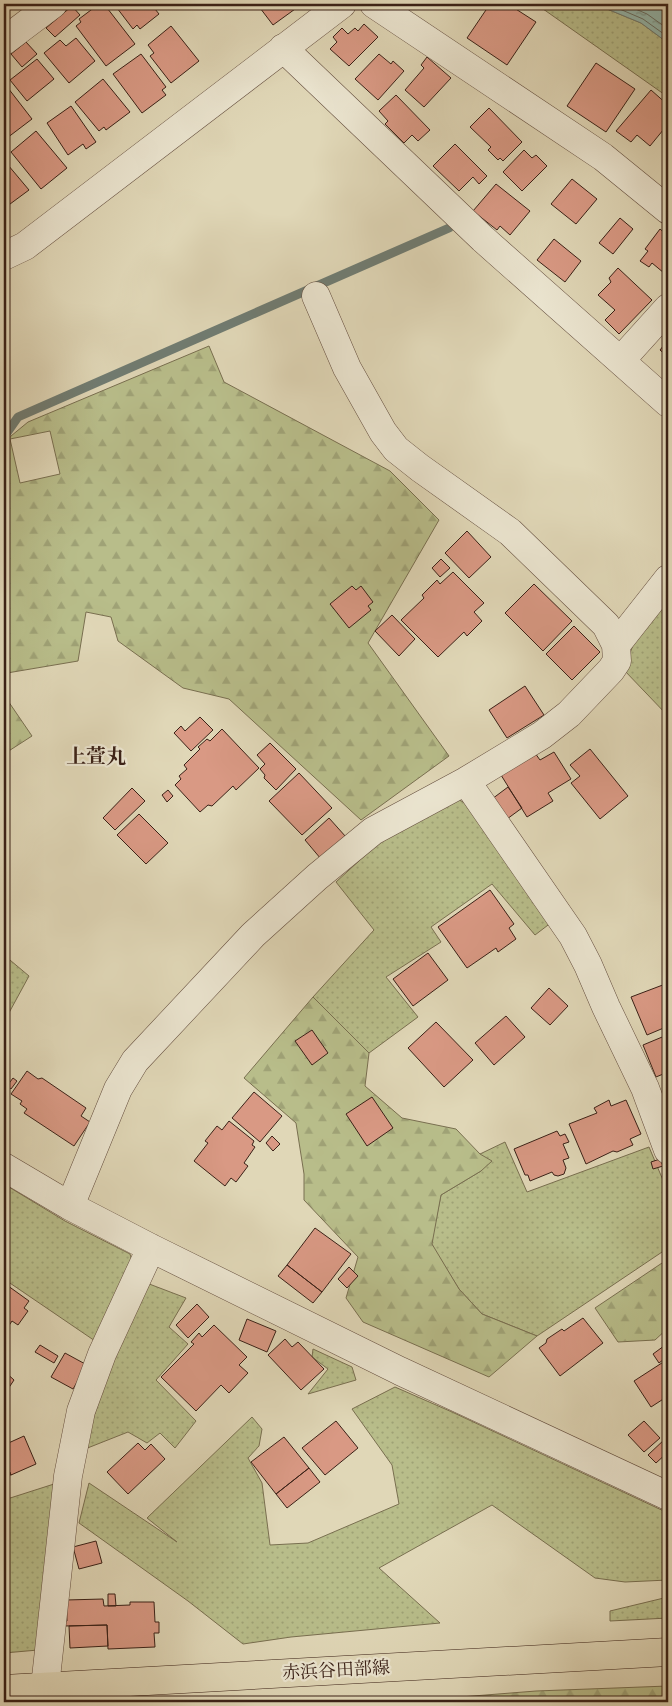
<svg xmlns="http://www.w3.org/2000/svg" width="672" height="1706" viewBox="0 0 672 1706" font-family="'IM FELL Great Primer','Noto Serif JP',serif">
	<defs>
		<pattern id="grass-dots" width="8" height="8" patternUnits="userSpaceOnUse" patternTransform="scale(1.25)"><rect width="8" height="8" fill="#b8bd8a"/><path d="M2 2h.1M6 6h.1" fill="none" stroke="#9fa276" stroke-width="1.8" stroke-linecap="round"/></pattern>
		<pattern id="forest-firs" width="22" height="20" patternUnits="userSpaceOnUse" patternTransform="scale(1.25)"><rect width="22" height="20" fill="#b8bd8a"/><path d="M5 1l3.5 6h-7zM16 11l3.5 6h-7z" fill="#9fa276"/></pattern>
		<pattern id="water-ripples" width="26" height="14" patternUnits="userSpaceOnUse" patternTransform="scale(1.25)"><rect width="26" height="14" fill="#94b9af"/><path d="M2 4q2-2 4 0t4 0M15 11q2-2 4 0t4 0" fill="none" stroke="#7a968d"/></pattern>
	</defs>
	<rect width="100%" height="100%" fill="#e0d7b7"/>
	<filter id="stains"><feTurbulence type="fractalNoise" baseFrequency=".004" numOctaves="4"/><feColorMatrix values="0 0 0 0 .2 0 0 0 0 .09 0 0 0 0 .02 0 0 0 .5 -.17"/></filter>
	<radialGradient id="worn" r=".72"><stop offset=".6" stop-color="#630" stop-opacity="0"/><stop offset="1" stop-color="#630" stop-opacity=".3"/></radialGradient>
	<path fill="url(#grass-dots)" stroke="#796f50" d="M536,4H595L641,23L668,43V97Z
		M668,599V716L624,670L633,645Z
		M459,800L472,806L552,922L535,935L492,884L431,927L441,942L386,977L418,1017L369,1053L313,997L374,930L336,882L385,837Z
		M4,955L29,976L4,1022Z
		M505,1142L527,1192L649,1147L668,1192V1248L537,1336L482,1314L459,1289L431,1244L441,1195L481,1171L480,1154Z
		M4,1184L65,1221L130,1254L132,1261L98,1343L4,1279Z
		M144,1282L186,1298L169,1327L188,1344L156,1380L196,1421L175,1448L160,1433L147,1443L128,1432L85,1449L102,1387Z
		M313,1349L352,1367L356,1380L308,1394L328,1369L312,1357Z
		M395,1387L452,1412L668,1513V1580L625,1582L595,1578L492,1505L379,1568L440,1623L291,1637L243,1644L188,1601L79,1523L89,1483L177,1542L147,1518L252,1417L262,1429L259,1446L248,1458L262,1483L270,1545L308,1543L399,1504L392,1465L352,1409Z
		M54,1484L38,1650L4,1653V1500Z
		M668,1597V1618L610,1621V1611Z"/>
	<path fill="url(#forest-firs)" stroke="#796f50" fill-rule="evenodd" d="M209,346L224,382L390,471L439,520L368,643L449,756L361,820L229,699L183,688L118,641L111,617L86,612L78,661L7,673L4,684V447L11,436L28,422ZM50,431L60,474L20,483L10,439Z
		M4,695L32,736L4,754Z
		M313,997L369,1053L365,1086L402,1118L456,1129L480,1154L492,1161L481,1171L441,1195L432,1244L459,1289L482,1314L537,1336L489,1377L363,1322L346,1298L358,1257L304,1200V1174L296,1123L244,1078Z
		M668,1259V1328L655,1340L618,1342L595,1308Z
		M668,1686V1702H398L536,1691Z"/>
	<path fill="url(#water-ripples)" stroke="#707c72" d="M595,4H668V43L641,23Z"/>
	<g fill="none" stroke-linecap="round" stroke-linejoin="round">
		<path stroke="#676d63" stroke-width="1" d="M608,4L643,19L668,37
			M624,4L647,14L668,29"/>
		<path stroke="#707c72" stroke-width="9" d="M4,437L18,417L449,228"/>
	</g>
	<path fill="#d99984" stroke="#3a2117" d="M99,4H104L135,44L106,66L76,26L81,22L79,19Z
		M123,4H151L159,14L140,29L137,25L133,29L117,8Z
		M257,4H302L273,25Z
		M490,4H508L536,22L507,65L467,38Z
		M72,6L80,15L55,37L46,28Z
		M364,24L378,37L349,66L330,49L337,42L333,37L342,28L348,34L355,28L358,31Z
		M171,26L199,61L171,83L150,56L154,53L148,45Z
		M76,38L95,61L69,83L44,53L60,40L66,46Z
		M26,42L37,54L22,67L11,54Z
		M141,54L166,87L162,90L166,95L142,113L113,74Z
		M379,54L391,64L393,61L404,71L378,100L355,79Z
		M427,57L451,78L424,107L405,90L424,68L421,65Z
		M37,59L54,79L27,101L10,80Z
		M596,63L635,89L606,132L567,106Z
		M103,79L130,112L106,130L104,127L99,131L75,102Z
		M8,88L32,119L7,138L4,134V91Z
		M651,90L668,105V124L650,146L637,135L631,142L616,131Z
		M396,95L430,130L418,141L412,135L404,143L385,124L388,121L379,111Z
		M71,106L96,142L86,149L83,144L68,155L47,123Z
		M489,108L522,142L503,161L500,158L498,160L488,150L491,147L470,127Z
		M36,131L67,168L41,189L11,152Z
		M455,144L487,176L479,184L473,177L459,191L433,166Z
		M524,150L532,158L536,155L547,166L522,191L503,172Z
		M8,165L29,190L6,207L4,204V168Z
		M572,179L597,199L576,224L551,204Z
		M496,184L530,211L510,235L500,226L497,230L473,211Z
		M620,218L633,229L613,254L599,243Z
		M660,229L668,236V269L664,273L652,263L649,267L640,261L648,251L645,249Z
		M554,239L581,261L565,282L537,260Z
		M618,268L652,300L619,334L605,320L615,310L598,295L611,282L609,278Z
		M668,340V357L660,350Z
		M467,531L491,557L469,578L445,553Z
		M441,559L450,568L440,577L432,568Z
		M453,572L484,603L474,612L482,621L467,636L464,632L438,657L401,620L424,598L422,595L437,580L440,584Z
		M534,584L572,621L543,651L505,613Z
		M352,586L356,590L361,586L373,602L368,606L371,610L349,628L330,604Z
		M392,615L415,639L399,656L375,631Z
		M574,626L600,652L572,680L546,654Z
		M525,686L544,715L507,738L489,710Z
		M200,717L213,730L191,751L174,733L181,726L185,731Z
		M222,729L259,768L236,790L233,786L212,806L208,805L200,812L175,785L181,779L179,776L187,769L184,765L200,749L198,747L207,739L210,741Z
		M270,743L296,769L276,790L264,778L265,775L260,769L265,764L257,755Z
		M590,749L628,796L600,819L571,783L580,776L570,765Z
		M554,752L571,779L548,793L553,801L527,817L501,775L535,753L540,760Z
		M299,773L332,808L302,835L269,801Z
		M508,787L522,808L507,819L492,799Z
		M132,788L145,801L115,830L103,818Z
		M168,790L173,796L167,802L162,795Z
		M139,814L168,843L146,864L117,835Z
		M329,818L346,837L321,859L305,840Z
		M490,890L514,924L509,928L516,939L498,952L496,948L467,968L438,927Z
		M428,953L448,980L413,1006L393,979Z
		M668,983V1024L665,1025L666,1027L647,1035L631,997Z
		M549,988L568,1006L550,1025L531,1008Z
		M506,1016L525,1037L494,1065L475,1043Z
		M436,1022L473,1060L444,1087L408,1048Z
		M312,1030L328,1053L312,1065L295,1041Z
		M667,1035L668,1072L656,1077L643,1045Z
		M27,1071L38,1079L42,1078L86,1108L81,1116L90,1122L74,1146L24,1113L27,1109L20,1104L22,1101L11,1094Z
		M13,1078L17,1081L11,1089L7,1086Z
		M254,1092L282,1116L260,1142L232,1118Z
		M372,1097L393,1128L367,1146L346,1114Z
		M609,1100L611,1106L626,1100L641,1134L630,1139L633,1145L617,1152L613,1151L586,1164L569,1124L597,1113L594,1108Z
		M229,1121L254,1141L252,1145L255,1147L244,1163L248,1166L236,1182L231,1178L225,1186L194,1161L208,1143L205,1141L217,1126L222,1130Z
		M557,1131L560,1136L565,1134L569,1142L563,1144L569,1158L563,1160L566,1168L564,1174L558,1176L554,1175L552,1172L530,1181L528,1175H525L514,1149Z
		M272,1136L280,1144L273,1151L266,1143Z
		M660,1159L663,1166L653,1169L651,1162Z
		M315,1228L351,1254L322,1292L287,1265Z
		M287,1265L322,1292L313,1303L278,1276Z
		M349,1267L358,1276L347,1288L338,1279Z
		M4,1283L29,1301L24,1308L28,1311L18,1325L12,1321L4,1333Z
		M197,1304L209,1317L188,1338L176,1325Z
		M583,1318L603,1343L560,1376L539,1348L546,1343L547,1339L562,1329L564,1331Z
		M247,1319L276,1331L267,1352L239,1340Z
		M214,1325L247,1357L239,1365L248,1373L229,1393L221,1385L196,1411L161,1377L194,1344L191,1342L199,1333L202,1337Z
		M285,1339L292,1347L298,1342L324,1369L301,1390L268,1355Z
		M668,1343V1356L659,1363L653,1354Z
		M40,1345L58,1356L54,1363L35,1352Z
		M65,1353L87,1365L73,1389L51,1377Z
		M668,1359V1396L651,1407L634,1381Z
		M4,1371L14,1380L4,1395Z
		M336,1421L358,1448L325,1475L302,1448Z
		M644,1421L660,1438L644,1452L628,1435Z
		M24,1436L36,1464L11,1475L4,1459V1445Z
		M284,1437L309,1468L276,1494L251,1462Z
		M666,1438L668,1440V1452L656,1463L648,1455Z
		M138,1443L145,1450L151,1444L165,1459L128,1494L107,1472Z
		M4,1459L11,1475H4Z
		M309,1468L320,1482L287,1508L276,1494Z
		M96,1541L102,1563L79,1569L73,1547Z
		M108,1594H115L116,1606H108Z
		M103,1599L104,1606L130,1605V1602H154L155,1622H159V1633H154L155,1647L108,1649L107,1625L64,1626V1621H67L66,1600Z
		M107,1625L108,1646L70,1648L69,1626Z"/>
	<g fill="none" stroke-linecap="round" stroke-linejoin="round">
		<defs>
			<path id="minor" d="M374,4L603,157L668,210
				M4,41L53,4
				M283,48L483,239L668,403
				M4,256L25,246L342,4
				M316,296L347,368L383,432L396,449L420,468L510,532L606,625L616,645L617,661L611,670L569,714L542,735L466,781
				M621,360L668,308
				M616,645L668,579
				M4,1167L70,1206L151,1248L400,1371L668,1496
				M70,1206L118,1089L135,1061L253,935L317,877L373,831L466,781L573,936L588,965L606,1007L645,1088L668,1150
				M45,1687L68,1476L81,1411L102,1354L151,1248"/>
			<path id="major" d="M4,1689L668,1652"/>
		</defs>
		<use href="#minor" stroke="#644e3f" stroke-width="29"/>
		<use href="#major" stroke="#3a2117" stroke-width="29"/>
		<use href="#minor" stroke="#ebe5d0" stroke-width="28"/>
		<use href="#major" stroke="#e0d7b7" stroke-width="28"/>
	</g>
	<g text-anchor="middle" dominant-baseline="central" stroke-width="4.5" stroke-linejoin="round" paint-order="stroke">
		<g font-size="18" fill="#3a2117" stroke="#ebe5d0">
			<text transform="translate(336 1670) rotate(-3)">赤浜谷田部線</text>
		</g>
		<g font-size="20" font-weight="bold" fill="#3a2117" stroke="#ebe5d0">
			<text x="96" y="756">上萱丸</text>
		</g>
	</g>
	<rect width="672" height="1706" fill="none" stroke="#e0d7b7" stroke-width="20"/>
	<rect x="5" y="5" width="662" height="1696" fill="none" stroke="#3a2117" stroke-width="2.5"/>
	<rect x="10" y="10" width="652" height="1686" fill="none" stroke="#3a2117"/>
	<rect width="100%" height="100%" filter="url(#stains)"/>
	<rect width="100%" height="100%" fill="url(#worn)"/>
</svg>
